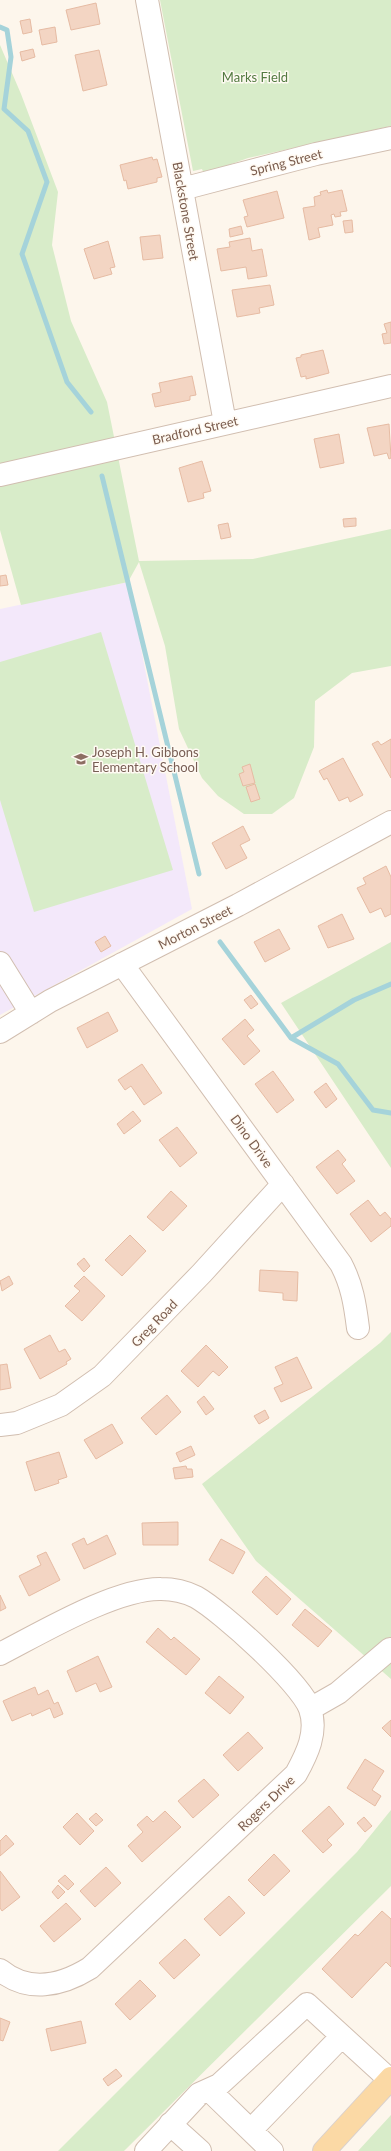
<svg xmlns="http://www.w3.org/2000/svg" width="391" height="2151" viewBox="0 0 391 2151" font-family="Lato,sans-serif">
	<rect width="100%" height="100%" fill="#fdf6ec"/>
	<path fill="#f3e8fa" d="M128,582L192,909L0,1015V609Z"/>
	<path fill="#d8ecc9" d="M160,0H391V126L248,158L204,174L202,169L193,171Z
		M0,45L21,94L58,192L52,245L71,321L107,402L139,561L253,559L391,529V666L352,673L315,701L314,747L294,798L272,814H244L218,796L202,778L179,729L165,646L139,562L128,582L21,605L0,530Z
		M101,632L173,870L34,912L0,800V662Z
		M391,942V1168L281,1003Z
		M391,1332V1679L256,1561L202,1484L380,1343Z
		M391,1810V1886L124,2151H58L357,1852Z
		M391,2115V2151H358Z"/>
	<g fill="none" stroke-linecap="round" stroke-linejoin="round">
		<path stroke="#a5d3da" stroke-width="5" d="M0,27L7,30L11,57L4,109L28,131L47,182L22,254L67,382L91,412
			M102,476L199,874
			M220,942L291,1038L338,1064L373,1110L391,1113
			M291,1038L354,1000L391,984"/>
	</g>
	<path fill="#f3d5c3" stroke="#e6bba3" d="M96,3L100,24L71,30L66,10Z
		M30,19L32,32L23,34L20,21Z
		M55,27L57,42L42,45L39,30Z
		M33,49L35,57L22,61L20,52Z
		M99,50L107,85L83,91L75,55Z
		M152,157L153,160L157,159L162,177L157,178V182L128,189L126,180L124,181L120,165Z
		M327,190L328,193L342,190L347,211L340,212L341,216L335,217L334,214L331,215L333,225L318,228L320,237L309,240L303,208L315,206L314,197L321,195L320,192Z
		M277,191L284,218L247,227L244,217L248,216L243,200Z
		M352,220L353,232L345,233L343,221Z
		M241,226L243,234L230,237L229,229Z
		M160,235L163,258L143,260L140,237Z
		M250,238L252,251L262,249L267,276L248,279L246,267L221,271L217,249L230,247L229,242Z
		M108,241L115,267L110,268L112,274L94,279L84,249Z
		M270,285L274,305L259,308L260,313L237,317L232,290Z
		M391,322V343L384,344L382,334L387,333L384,324Z
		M323,350L329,373L306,379V376L301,377L296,358L301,357V355Z
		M192,376L196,395L190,396V400L155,407L152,394L161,392L159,383Z
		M389,424L391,458L389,459L387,453L374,456L367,428Z
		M339,434L344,463L320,468L314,439Z
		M202,461L211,491L203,493L204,498L188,502L179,468Z
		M356,518V526L344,527L343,519Z
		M228,523L231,537L221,539L218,525Z
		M6,575L8,585L0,586V576Z
		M391,739V778L372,744L378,741L381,745Z
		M343,758L363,795L350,802L348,797L339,801L327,778L324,780L319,771Z
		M250,764L255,783L243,786L239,774L244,772L242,767Z
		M255,784L260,799L251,802L246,787Z
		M243,826L250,840L240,845L247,858L226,869L212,843Z
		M386,866L391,877V914L385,917L381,908L370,913L357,888L366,884L363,878Z
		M342,914L354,939L328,948L318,926Z
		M279,929L290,949L265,962L254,942Z
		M105,936L111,946L101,952L95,942Z
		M251,995L258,1004L251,1009L244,1000Z
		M108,1012L118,1031L87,1048L77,1028Z
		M245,1019L254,1030L247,1036L260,1051L244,1065L222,1039Z
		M142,1064L162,1093L144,1105L131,1086L125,1090L118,1080Z
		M273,1071L294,1100L277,1113L255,1084Z
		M326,1083L337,1099L326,1108L314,1092Z
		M133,1111L141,1121L124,1134L117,1124Z
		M177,1127L197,1153L180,1167L159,1140Z
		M338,1150L346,1160L342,1164L355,1181L337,1194L316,1167Z
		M171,1191L187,1206L163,1231L147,1217Z
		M368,1200L380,1216L385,1212L391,1219V1226L371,1242L350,1214Z
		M130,1235L146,1251L122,1276L105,1260Z
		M84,1258L90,1266L84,1272L77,1264Z
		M260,1270L298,1272L297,1301L283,1300V1293L259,1291Z
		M9,1276L13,1284L2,1291L0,1281Z
		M84,1276L105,1296L82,1321L65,1306L80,1291L74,1286Z
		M50,1335L59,1352L65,1349L71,1359L66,1362L67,1364L40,1379L24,1349Z
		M206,1345L228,1367L219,1376L213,1371L198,1387L181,1371Z
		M297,1357L312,1388L281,1402L274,1388L283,1384L275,1367Z
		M7,1364L11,1388L0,1390V1365Z
		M167,1395L181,1412L156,1435L141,1418Z
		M204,1396L214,1409L206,1415L197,1402Z
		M265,1410L269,1418L259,1424L254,1416Z
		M112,1424L123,1443L96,1459L84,1440Z
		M191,1446L195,1455L180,1462L176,1453Z
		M59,1452L67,1477L58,1480L59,1483L35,1491L26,1462Z
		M186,1466L187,1469H192L193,1477L175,1479L173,1468Z
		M178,1522V1545H143L142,1523Z
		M107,1535L116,1554L84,1569L72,1544L84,1538L87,1545Z
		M221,1539L245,1552L233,1574L209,1560Z
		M46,1552L60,1580L29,1596L19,1576L41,1565L37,1556Z
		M266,1576L291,1599L277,1615L252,1592Z
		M0,1595L6,1608L0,1611Z
		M305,1609L332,1631L318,1647L292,1625Z
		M158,1628L171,1640L174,1637L200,1659L186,1675L146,1642Z
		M98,1656L112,1687L100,1692L96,1683L76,1692L67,1671Z
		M219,1676L244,1697L230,1714L205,1693Z
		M35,1687L38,1695L48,1690L54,1704L58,1702L63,1714L54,1718L50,1708L32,1716L31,1713L12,1721L3,1701Z
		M391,1720V1737L382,1728Z
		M248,1732L263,1748L238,1771L223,1755Z
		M365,1759L384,1771L372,1790L381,1796L375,1806L347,1788Z
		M204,1779L219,1795L193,1818L178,1801Z
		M329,1806L344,1824L327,1840L332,1845L323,1853L302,1831Z
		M165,1811L181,1827L142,1862L128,1846L143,1832L137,1825L147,1816L153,1822Z
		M77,1813L94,1831L80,1845L63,1827Z
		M96,1813L103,1820L96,1826L89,1819Z
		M364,1817L372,1826L365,1832L357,1823Z
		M6,1835L14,1844L0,1856V1841Z
		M274,1854L290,1871L264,1896L248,1880Z
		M106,1867L121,1883L95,1907L80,1891Z
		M0,1871L20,1897L2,1911L0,1908Z
		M65,1875L74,1884L68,1890L58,1881Z
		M58,1885L65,1892L58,1899L52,1892Z
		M229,1896L245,1913L220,1936L204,1919Z
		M66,1903L81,1919L54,1942L40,1926Z
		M382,1911L391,1919V1967L386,1962L352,1998L322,1969L355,1934L358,1936Z
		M185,1939L200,1955L174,1979L159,1963Z
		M140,1980L156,1996L130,2020L115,2004Z
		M0,2018L10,2022L3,2041L0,2040Z
		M81,2021L86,2043L51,2051L46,2029Z
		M116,2069L122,2076L108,2086L103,2079Z"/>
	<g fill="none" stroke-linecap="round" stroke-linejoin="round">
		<defs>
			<path id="minor" d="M147,0L225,423
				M182,189L316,154L391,138
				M0,475L391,386
				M0,963L31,1013
				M122,964L341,1264C352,1285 355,1304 358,1328
				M0,1032L50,1001L238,905L391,822
				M0,1425L17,1423L61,1405L102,1376L202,1273L283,1184
				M0,1654C41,1633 116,1588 161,1589C173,1589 186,1592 196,1597C221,1611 301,1683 310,1709C318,1732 307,1754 296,1774L90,1968C61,1986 28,1993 0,1970
				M310,1709L338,1693L390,1649
				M209,2090L272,2151
				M170,2124L200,2151
				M251,2130L342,2036
				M146,2151L199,2094L219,2085L307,2004L390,2080"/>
			<path id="major" d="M324,2151L391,2078"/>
		</defs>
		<use href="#minor" stroke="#d1beb0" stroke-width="24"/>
		<use href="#major" stroke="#dad1cd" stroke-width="24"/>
		<use href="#minor" stroke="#fff" stroke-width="22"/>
		<use href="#major" stroke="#fbd9a5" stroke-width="22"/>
	</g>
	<defs>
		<symbol id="school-bare" viewBox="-9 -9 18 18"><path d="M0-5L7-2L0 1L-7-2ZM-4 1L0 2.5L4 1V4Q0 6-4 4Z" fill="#8d6e63" stroke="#fffaf3" stroke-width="2.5" paint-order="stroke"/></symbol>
	</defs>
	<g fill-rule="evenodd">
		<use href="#school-bare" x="71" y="749" width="20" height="20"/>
	</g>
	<g text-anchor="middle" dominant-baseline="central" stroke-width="3" stroke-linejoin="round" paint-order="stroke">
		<g font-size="13" fill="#537a41" stroke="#fffaf3">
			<text x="255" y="77">Marks Field</text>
		</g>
		<g font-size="13" fill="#7a5c4d" stroke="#fffaf3">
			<text transform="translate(286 162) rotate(-14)">Spring Street</text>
			<text transform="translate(186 211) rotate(80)">Blackstone Street</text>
			<text transform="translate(195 430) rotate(-13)">Bradford Street</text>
			<text transform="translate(195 927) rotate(-27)">Morton Street</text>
			<text transform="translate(252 1141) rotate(54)">Dino Drive</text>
			<text transform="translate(154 1323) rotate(-46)">Greg Road</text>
			<text transform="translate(266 1803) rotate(-44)">Rogers Drive</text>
		</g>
		<g font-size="13" fill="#785e54" stroke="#fffaf3" text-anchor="start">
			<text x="92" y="752">Joseph H. Gibbons<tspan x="92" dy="15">Elementary School</tspan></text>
		</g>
	</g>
</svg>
